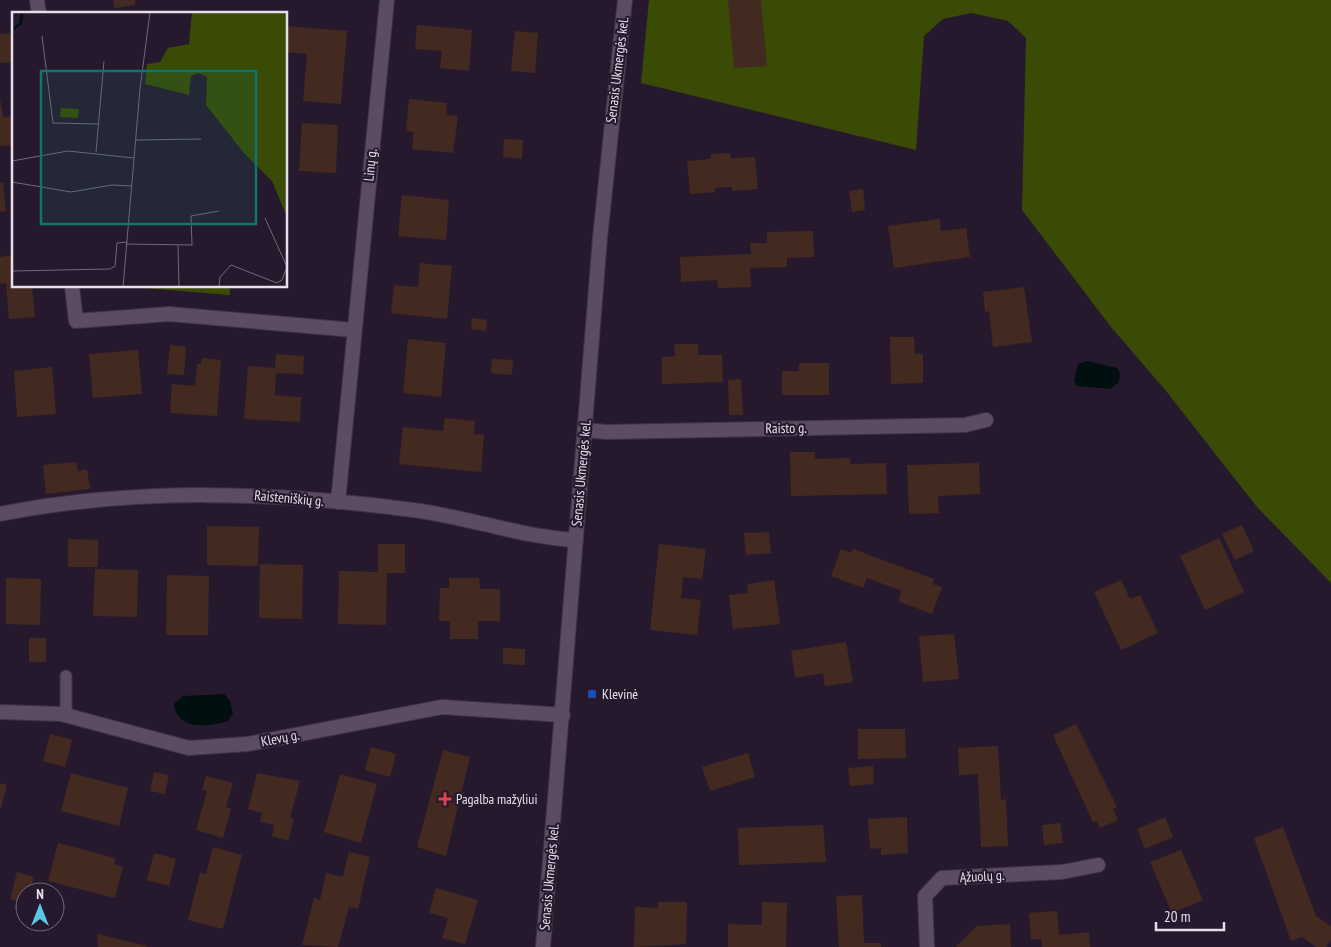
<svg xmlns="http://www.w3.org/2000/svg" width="1331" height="947" viewBox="0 0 1331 947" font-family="'PT Sans Narrow',sans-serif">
	<rect width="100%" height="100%" fill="#27192d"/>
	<path fill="#394b04" d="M649,0H1331V583L1257,507L1166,391L1111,327L1022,210L1026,38L1008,21L971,13L943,19L924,36L916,150L641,83Z
		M119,286H230V295Z"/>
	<path fill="#000f0f" d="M1087,361L1117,368L1120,373L1119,382L1110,389L1077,386L1074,380L1078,364Z
		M224,694L230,701L233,713L228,721C208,727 177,731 174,704L183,696Z"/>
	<path fill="#432a20" d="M113,0H135V5L115,8Z
		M728,0H761L767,66L734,68Z
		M417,25L472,30L469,71L440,68L442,51L415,49Z
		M286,26L347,31L341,104L303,101L307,54L286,52Z
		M515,31L538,33L535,73L511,71Z
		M10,33L13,62L0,63V34Z
		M0,99L3,117L14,116V145L0,146Z
		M409,99L447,103L446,115L458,116L453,153L412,149L414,132L406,131Z
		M302,123L338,125L336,173L299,171Z
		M504,139L523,140L522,159L503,157Z
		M730,153L731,158L755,157L758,189L732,191V187L715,188V192L690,194L687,161L711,159V154Z
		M0,183H3L6,211L0,212Z
		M863,189L865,210L852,212L849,191Z
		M402,195L449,200L446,240L398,236Z
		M940,219L941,231L966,228L970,257L894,268L888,226Z
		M813,231L814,257L787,258V267L750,268L751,287L718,288L717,280L681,282L680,257L751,254L750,243H767V232Z
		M14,255V286H32L35,317L9,319L6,283L0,284V257Z
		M420,263L452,266L447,319L391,313L394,285L418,287Z
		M1024,287L1032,342L993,347L989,311L985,312L983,292Z
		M472,318L487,320L486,331L471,329Z
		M890,337H914L915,354H923V383L891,384Z
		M408,339L446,343L441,397L403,393Z
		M674,344H698V355H722L723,382L662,384V357L675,356Z
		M170,345L186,347L184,375L167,374Z
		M138,350L142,394L93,398L89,354Z
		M276,354L304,356L303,374L276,373L275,395L301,397L300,422L244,419L248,366L275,368Z
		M202,358L221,360L217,416L170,413L172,384L195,386L197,364H201Z
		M492,359L513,360L512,375L491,373Z
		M799,363H829V395H782V371H799Z
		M52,367L56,414L17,417L14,371Z
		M741,379L743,415H729L728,380Z
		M445,418L475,421L474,434L484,435L481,472L399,464L403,427L443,431Z
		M790,452H815V459L850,458L851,464L886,463L887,494L791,496Z
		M76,462L78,471L87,469L90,489L46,494L43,465Z
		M979,463L980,494L938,496L939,513L909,514L907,465Z
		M1242,525L1254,551L1235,560L1222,534Z
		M207,526L259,527L258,566L207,565Z
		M769,532L771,553L746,555L744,533Z
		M1219,538L1244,592L1205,610L1180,556Z
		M68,539L98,540V567H68Z
		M378,544H405V573H387L386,625L338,624L339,571L378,572Z
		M659,544L706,549L702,579L683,577L681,598L701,600L697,635L650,630Z
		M841,549L851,553L853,549L934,579L932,584L942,587L932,614L898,601L902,591L867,578L863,588L831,576Z
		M260,564L303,565L302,619L259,618Z
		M95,569L138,570L137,617L93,616Z
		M167,575L209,576L208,635H166Z
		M6,578L41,579L40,625L6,624Z
		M449,578H479L480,589H500V621H478V639H450V621H439L440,588H449Z
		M774,580L780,624L733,629L729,595L748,593L747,584Z
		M1121,580L1130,599L1140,595L1158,633L1121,650L1094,592Z
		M954,634L959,679L923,682L919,636Z
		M29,638H46V662H29Z
		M846,642L853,682L825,686L823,673L795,678L791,651Z
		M503,648L525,649V665L503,664Z
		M1076,724L1117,807L1113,809L1118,820L1100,828L1097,821L1093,822L1053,735Z
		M858,729H905L906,758L858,759Z
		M50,734L72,740L65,767L43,761Z
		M998,746L1001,800L1006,799L1008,846L981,847L978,774L959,775L958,748Z
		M371,747L396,754L390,777L365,770Z
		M443,750L470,757L446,856L417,847Z
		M748,753L755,777L710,791L702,767Z
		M873,766L874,784L850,786L848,768Z
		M154,772L169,775L165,794L150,791Z
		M71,773L128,788L119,826L61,811Z
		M257,773L300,781L290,818L294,819L288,841L272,836L274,825L260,822L262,813L248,809Z
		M340,774L377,784L361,843L324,832Z
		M206,776L233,783L226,807L231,809L223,838L196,830L207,791L202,790Z
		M0,783L7,785L1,808H0Z
		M907,817L908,853L881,855V848L870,849L868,819Z
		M1165,817L1173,837L1145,849L1137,829Z
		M1060,823L1063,843L1044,845L1042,825Z
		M823,825L826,862L739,865L738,828Z
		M1283,827L1316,916L1331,926V940L1326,947H1316L1302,937L1291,941L1254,838Z
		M58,843L115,858L114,864L123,867L115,898L48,881Z
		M213,847L242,855L223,929L188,920L200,873L206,874Z
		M1181,850L1203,900L1172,913L1150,862Z
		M349,852L370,857L358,909L349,907L338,947L302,945L314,898L320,900L326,873L343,877Z
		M154,853L176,859L169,886L147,880Z
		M17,872L34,877L30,892H25V903L10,899Z
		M436,888L478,900L465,944L442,938L448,918L429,913Z
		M862,895L864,943H881V947H839L836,896Z
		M658,902H687L686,944L634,947L635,907L658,908Z
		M762,902L787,903L786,947H728V924L762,925Z
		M1057,911L1059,935L1089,932L1090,947H1042L1041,939L1031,940L1029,913Z
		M1010,924L1011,947H956L977,926Z
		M97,934L147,946L146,947H98Z"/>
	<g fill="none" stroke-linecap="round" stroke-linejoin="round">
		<defs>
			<path id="service" d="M66,715V676"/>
			<path id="minor" d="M37,0L39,14
				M72,286L76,321L169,314L354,330
				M585,430L607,432L965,425L986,420
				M338,502L387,0
				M0,514C138,487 274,492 413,510C468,517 521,537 576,540
				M0,712L61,714L189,748L248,744L442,707L563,715
				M927,947L925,896L942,878L1062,872L1098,865"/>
			<path id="secondary" d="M543,947L600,238L625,0"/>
		</defs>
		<use href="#service" stroke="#3f3444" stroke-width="13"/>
		<use href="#minor" stroke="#3f3444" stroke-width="16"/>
		<use href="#secondary" stroke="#3f3444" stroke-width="16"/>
		<use href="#service" stroke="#5c4c63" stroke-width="11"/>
		<use href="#minor" stroke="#5c4c63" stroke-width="14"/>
		<use href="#secondary" stroke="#5c4c63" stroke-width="14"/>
	</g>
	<rect fill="#1a4fb4" stroke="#27192d" stroke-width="2" x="587" y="689" width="10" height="10" rx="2.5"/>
	<path fill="#e0444e" stroke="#27192d" stroke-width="2" d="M442.5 791.5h5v5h5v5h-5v5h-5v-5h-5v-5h5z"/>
	<g text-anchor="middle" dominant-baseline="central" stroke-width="4.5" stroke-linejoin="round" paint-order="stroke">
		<g font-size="14" fill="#e7deec" stroke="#27192d">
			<text transform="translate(617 70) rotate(-83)">Senasis Ukmergės kel.</text>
			<text transform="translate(370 165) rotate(-84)">Linų g.</text>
			<text transform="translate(786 428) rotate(-1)">Raisto g.</text>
			<text transform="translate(581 473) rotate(-85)">Senasis Ukmergės kel.</text>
			<text transform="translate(289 498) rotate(5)">Raisteniškių g.</text>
			<text transform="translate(280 738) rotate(-11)">Klevų g.</text>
			<text transform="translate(982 876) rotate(-3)">Ąžuolų g.</text>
			<text transform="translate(549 877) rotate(-85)">Senasis Ukmergės kel.</text>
		</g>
		<g font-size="14" fill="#e7deec" stroke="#27192d" text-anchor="start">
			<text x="602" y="694">Klevinė</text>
			<text x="456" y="799">Pagalba mažyliui</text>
		</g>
	</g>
	<g transform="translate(12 12)">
		<rect width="275" height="275" fill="#27192d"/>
		<path d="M180,0H275V205L260,169L232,141L194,93L195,65L186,61L179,64L177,83L133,72L135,52L148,50L156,36L177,32ZM49,96L67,97L66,106L48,105Z" fill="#394b04"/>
		<path fill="none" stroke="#000f0f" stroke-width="2.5" d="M0,18L9,11L10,0"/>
		<path fill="none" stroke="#746879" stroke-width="1" d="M30,24L41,111L86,112M124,128L189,127M84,140L92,49M0,149L56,139L122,146M0,170L59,180L100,173L120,174M253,206L275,255M115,232L180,233L179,204L207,199M166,233L167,275M0,259L98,257L103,254L105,231L115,230M111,275L128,77L138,0M207,275L208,265L219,253L265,271L270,268L275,255"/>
		<path fill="#0f766e" fill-opacity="0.15" stroke="#0f766e" stroke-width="2.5" d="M29,59H244V212H29Z"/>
		<rect width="275" height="275" fill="none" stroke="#e7deec" stroke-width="2.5"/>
	</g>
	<g transform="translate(40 907)"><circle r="24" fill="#27192d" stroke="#746879"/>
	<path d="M0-4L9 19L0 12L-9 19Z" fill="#5ac8e5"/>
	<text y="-8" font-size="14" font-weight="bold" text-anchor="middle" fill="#e7deec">N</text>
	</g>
	<path d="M1156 922v8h68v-8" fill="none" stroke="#e7deec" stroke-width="2.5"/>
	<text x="1164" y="922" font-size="15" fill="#e7deec" stroke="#27192d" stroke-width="4" paint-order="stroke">20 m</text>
</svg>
